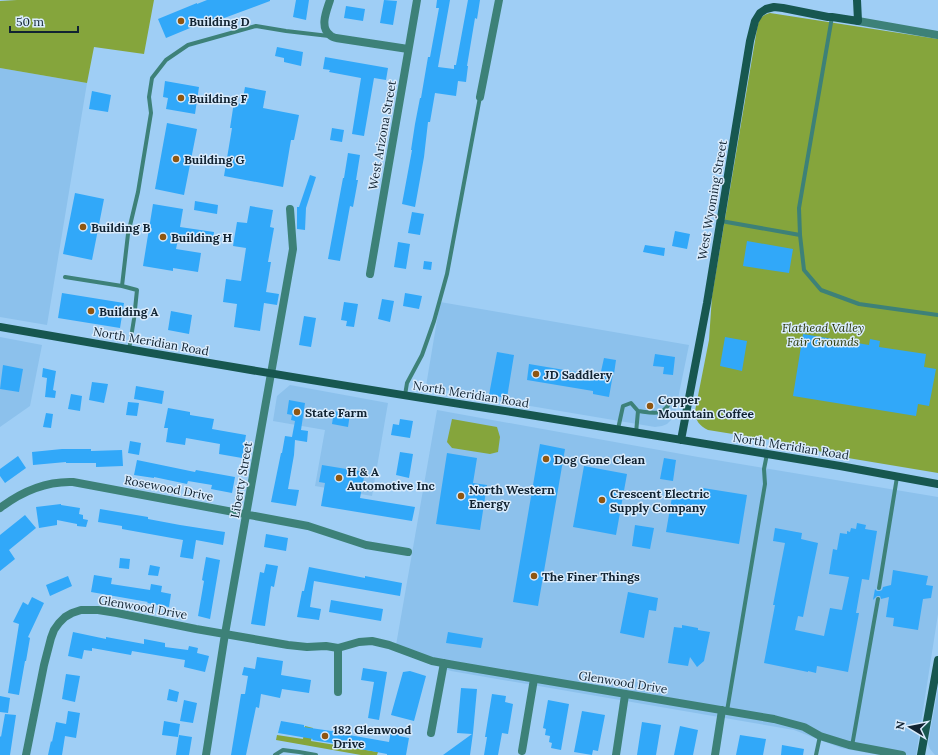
<svg xmlns="http://www.w3.org/2000/svg" width="938" height="755" viewBox="0 0 938 755" font-family="Lora,serif">
	<rect width="100%" height="100%" fill="#9fcef5"/>
	<path fill="#8cc1ec" d="M0,68L87,83L47,325L0,317Z
		M440,302L689,345L675,413L672,419L667,424L662,426L655,427L507,402L426,386Z
		M0,337L42,345L30,406L0,427Z
		M290,385L388,403L372,496L315,486L325,430L273,421L277,396Z
		M437,410L698,457L938,497V614L916,755H879L841,748L794,730L451,671L395,651Z
		M938,689V755H935L930,749L928,744Z"/>
	<path fill="#85a53c" d="M17,0H154L144,54L94,47L87,83L0,68V1Z
		M770,13L938,39V473L836,456L790,443L708,430C700,426 695,421 695,411L709,340L712,296L757,29C759,19 760,16 770,13Z
		M452,419L497,427L500,437L498,452L490,454L452,448L447,442Z
		M305,726L313,728L311,741L378,752L377,755H361L276,740L277,735L303,739Z"/>
	<path fill="#31a8f9" d="M207,0H270V1L208,24L207,21L166,38L158,19L197,3V4Z
		M296,0H309L306,20L293,17Z
		M384,0L397,1L393,25L380,23Z
		M437,0H450L438,67L454,69V65H456L468,0H480L477,19L475,18L467,66H468L466,82L458,81L456,96L435,93L430,122H428L424,157L415,207L402,204L412,150H411L415,124L420,98H421L428,57H430L439,8H436Z
		M346,6L365,9L363,21L344,18Z
		M277,47L303,52L301,66L284,62V58L275,56Z
		M325,57L388,68L386,80L374,78L364,136L352,134L361,78L329,72L330,70L323,69Z
		M165,81L199,87L195,114L166,109L168,98L163,97Z
		M245,87L266,91L263,108L299,115L294,140H291L283,187L224,176L232,128H230L234,102L242,104Z
		M92,91L111,95L108,112L89,109Z
		M167,123L197,129L184,195L155,189Z
		M332,128L344,130L342,142L330,140Z
		M348,153L360,155L356,180H358L353,207L350,206L340,261L328,259L343,178H344Z
		M310,175L316,177L306,208L305,230L297,229V207H299Z
		M75,193L104,199L92,260L63,254Z
		M195,201L218,205L217,214L194,210Z
		M153,204L183,209L180,227L214,232L213,240L179,235L176,249L201,253L198,272L173,268V271L143,266Z
		M250,206L273,210L270,227L274,228L268,262H271L266,292L279,294L277,305L264,303L260,331L234,327L237,304L223,302L226,279L241,281L246,248L233,246L237,222L247,223Z
		M412,212L424,214L420,235L408,233Z
		M675,231L690,234L687,249L672,246Z
		M747,241L793,249L789,273L743,266Z
		M398,242L410,244L406,269L394,267Z
		M645,245L665,248L664,256L643,252Z
		M424,261L432,262L431,270L423,269Z
		M62,293L124,303L120,328L58,318Z
		M405,293L422,296L419,309L403,306Z
		M382,299L394,301L390,322L378,319Z
		M344,302L358,304L354,327L346,326L347,321L341,320Z
		M171,311L192,315L189,334L168,330Z
		M304,316L316,318L311,347L299,345Z
		M803,334L869,345L870,339L880,341L879,347L926,354L924,367L936,369L929,406L918,404L916,416L793,396Z
		M725,337L747,341L742,371L720,366Z
		M497,352L514,355L507,398L489,395Z
		M655,354L675,357L673,375L663,374L664,367L653,366Z
		M604,358L616,360L614,374H613L609,397L593,394V391L527,380L529,364L600,376Z
		M3,365L23,369L19,392L0,389Z
		M43,368L56,371L53,390L56,391L55,398L45,397L47,378L42,377Z
		M92,382L108,384L104,403L89,400Z
		M136,386L164,391L162,404L134,399Z
		M71,394L82,396L80,411L68,409Z
		M289,400L305,403L301,430L308,431L307,442L295,440L294,455L288,489L299,490L296,506L271,502L281,453H282L285,436L292,437L295,421L291,420L292,415L287,414Z
		M128,402L139,403L137,416L126,415Z
		M168,408L190,412V415L214,419L212,429L246,435L242,458L219,454L220,444L186,438L185,445L166,442L168,428H164Z
		M334,411L350,414L348,427L332,424Z
		M46,413L53,414L51,428L43,427Z
		M400,419L413,421L410,438L391,435L393,424L399,425Z
		M130,441L141,443L139,455L128,453Z
		M540,444L565,449L538,606L513,602Z
		M62,449H91V451L122,450L123,466L96,467V463H66V462L33,465L32,452Z
		M400,452L413,454L409,478L396,475Z
		M447,453L477,458L473,483L487,485L480,530L436,524Z
		M18,456L26,468L5,483L0,476V469Z
		M664,458L676,460L673,481L660,479Z
		M137,460L195,472L196,470L235,477L232,493L211,489L212,485L188,481L187,484L154,477V478L134,475Z
		M322,465L365,472L360,498L415,507L412,521L321,506L325,483L319,482Z
		M584,466L627,474L616,535L573,527Z
		M703,488L747,495L739,544L666,532L673,491L702,496Z
		M61,504V505L80,508L79,514L83,515V519L88,520L86,527L77,526V524L57,520V525L39,528L36,507Z
		M100,509L148,517V519L180,525L225,532L223,545L196,540L193,559L180,557L183,540L122,529V526L98,522Z
		M25,515L36,528L9,550L15,559L0,571V535Z
		M857,523L866,525L865,529L877,531L869,580L862,579L856,613H859L848,672L817,666L816,673L808,671V672L764,663L775,605H773L785,543L773,541L775,528L802,533L801,539L818,543L803,617L798,616L795,630L824,636L830,608L842,610L849,577L829,574L833,549L837,550L840,533L847,534V531L850,532L851,528L856,529Z
		M635,525L654,528L650,549L632,546Z
		M266,534L288,538L286,551L264,547Z
		M206,557L220,560L210,619L198,616L204,581L202,580Z
		M120,558L130,559L129,569L119,568Z
		M266,564L278,566L274,587L271,586L265,626L251,624L260,572L264,573Z
		M150,565L160,567L158,576L148,575Z
		M309,567L365,578V576L402,583L400,596L314,581L310,607L321,609L319,620L297,617L302,591H304Z
		M893,570L928,576L926,585L933,586L931,598L923,599L918,630L893,626L894,618L886,617L889,597L881,599L880,596H877L873,600L875,589L877,591H880L882,590L883,587L891,585Z
		M94,575L112,578L111,584L150,590L151,584L162,586L161,592L171,594L169,607L147,603L148,602L91,592Z
		M68,576L72,586L50,596L46,585Z
		M628,592L658,598L656,611L649,610L644,638L620,633Z
		M32,597L44,603L28,637L30,638L26,661H25L19,695L8,693L19,624L13,622L23,602L28,605Z
		M331,600L383,609L381,621L329,612Z
		M682,625L698,628V630L710,632L704,661L697,667L690,657L688,666L668,663L674,627L682,628Z
		M73,632L106,639V637L144,644V639L165,643V647L188,650L189,646L198,648L197,653L209,656L205,672L184,667L185,660L132,651L131,655L92,648V651L84,650L82,659L68,656Z
		M448,632L483,638L481,648L446,643Z
		M257,657L283,661L281,675L311,680L309,693L282,689L280,698L261,694L259,708L256,707L246,755H231L241,694H245L248,676L242,675L244,667L255,669Z
		M363,668L387,672L379,720L368,718L374,682L361,680Z
		M410,671L426,676L414,721L391,715L403,672Z
		M66,674L80,676L75,702L62,699Z
		M461,688L477,689L473,733L470,755H443L472,734L457,733Z
		M169,689L179,692L177,702L167,700Z
		M492,694L506,696L505,702L513,704L508,734L502,733L498,755H484L487,737H485Z
		M0,696L10,698L8,713L0,712Z
		M184,700L197,703L193,723L180,721Z
		M548,700L569,704L561,750L551,748L552,743L549,742L550,736L545,735L546,729L543,728Z
		M68,711L80,713L76,738L65,736L62,755H48L51,741L52,742L56,722L66,724Z
		M582,711L605,715L598,751L593,750L592,755L574,752Z
		M5,714L16,715L10,755H0V736L1,737Z
		M164,721L180,724L178,737L162,735Z
		M281,721L304,725V727L338,732V733L389,742L391,731H397L399,736L409,738L406,755H387V754L350,747L351,746L312,740L313,739L278,733Z
		M642,722L661,725L656,755H637Z
		M680,726L698,730L693,755H674Z
		M179,735L192,737L189,755H176Z
		M740,735L766,739L763,755H736Z
		M782,745L804,749L803,755H781Z"/>
	<g fill="none" stroke-linecap="round" stroke-linejoin="round">
		<path stroke="#3d8178" stroke-width="4" d="M832,17L799,208L800,235L804,270L821,290L859,304L938,315
			M721,221L800,235
			M65,277L122,286
			M129,350L134,319L137,290L122,286L128,234L138,192L151,113L149,97L152,78L166,60L188,45L256,26L286,31L329,36
			M405,395L407,383L422,355L434,321L447,274L480,97
			M618,429L623,406L631,403L638,411C654,413 665,417 671,399
			M636,433L638,411
			M879,588L897,477
			M727,711L765,484L764,469L767,454
			M852,746L878,599
			M275,755L283,750L299,752L316,755
			M816,755L820,736"/>
		<path stroke="#3d8178" stroke-width="8" d="M330,0C327,10 319,27 330,35C330,36 335,38 336,38L408,49
			M858,21L938,35
			M480,97L499,0
			M370,274L417,0
			M0,508C21,492 45,481 73,482L308,526L366,545L408,552
			M338,692V648
			M431,733L444,663
			M522,751L534,679
			M26,755L44,665L51,638L54,630L59,623L65,617L72,613L81,610H98L117,613L196,629L288,645L307,647L326,646L338,648L359,642L372,641L389,645L432,661L454,665L774,719L804,727L820,736L849,745L902,755
			M206,755L225,634L293,249L290,209
			M616,755L625,695
			M715,755L722,710"/>
		<path stroke="#175750" stroke-width="8" d="M0,327C172,357 345,387 518,413L840,466L938,484
			M681,440L707,303L750,41L755,21L760,13L766,9L774,7L783,8L828,17H832L858,21L857,0
			M921,755L938,660"/>
	</g>
	<g fill="#8f5610" stroke="#d9ebfc" stroke-width="1.5">
		<circle cx="181" cy="21" r="4"/>
		<circle cx="181" cy="98" r="4"/>
		<circle cx="176" cy="159" r="4"/>
		<circle cx="83" cy="227" r="4"/>
		<circle cx="163" cy="237" r="4"/>
		<circle cx="91" cy="311" r="4"/>
		<circle cx="536" cy="374" r="4"/>
		<circle cx="650" cy="406" r="4"/>
		<circle cx="297" cy="412" r="4"/>
		<circle cx="546" cy="459" r="4"/>
		<circle cx="339" cy="478" r="4"/>
		<circle cx="461" cy="496" r="4"/>
		<circle cx="602" cy="500" r="4"/>
		<circle cx="534" cy="576" r="4"/>
		<circle cx="325" cy="736" r="4"/>
	</g>
	<g text-anchor="middle" dominant-baseline="central" stroke-width="3" stroke-linejoin="round" paint-order="stroke">
		<g font-size="12" font-weight="bold" fill="#112332" stroke="#d9ebfc" text-anchor="start">
			<text x="189" y="21">Building D</text>
			<text x="189" y="98">Building F</text>
			<text x="184" y="159">Building G</text>
			<text x="91" y="227">Building B</text>
			<text x="171" y="237">Building H</text>
			<text x="99" y="311">Building A</text>
			<text x="544" y="374">JD Saddlery</text>
			<text x="658" y="399">Copper<tspan x="658" dy="14">Mountain Coffee</tspan></text>
			<text x="305" y="412">State Farm</text>
			<text x="554" y="459">Dog Gone Clean</text>
			<text x="347" y="471">H &amp; A<tspan x="347" dy="14">Automotive Inc</tspan></text>
			<text x="469" y="489">North Western<tspan x="469" dy="14">Energy</tspan></text>
			<text x="610" y="493">Crescent Electric<tspan x="610" dy="14">Supply Company</tspan></text>
			<text x="542" y="576">The Finer Things</text>
			<text x="333" y="729">182 Glenwood<tspan x="333" dy="14">Drive</tspan></text>
		</g>
		<g font-size="12" fill="#112332" stroke="#d9ebfc">
			<text transform="translate(382 135) rotate(-80)">West Arizona Street</text>
			<text transform="translate(712 200) rotate(-80)">West Wyoming Street</text>
			<text transform="translate(151 341) rotate(10)">North Meridian Road</text>
			<text transform="translate(471 394) rotate(9)">North Meridian Road</text>
			<text transform="translate(791 446) rotate(9)">North Meridian Road</text>
			<text transform="translate(241 480) rotate(-80)">Liberty Street</text>
			<text transform="translate(169 488) rotate(11)">Rosewood Drive</text>
			<text transform="translate(143 607) rotate(10)">Glenwood Drive</text>
			<text transform="translate(623 682) rotate(9)">Glenwood Drive</text>
		</g>
		<g font-size="12" font-style="italic" fill="#283502" stroke="#d9ebfc">
			<text x="823" y="327">Flathead Valley<tspan x="823" dy="14">Fair Grounds</tspan></text>
		</g>
	</g>
	<g transform="translate(910 727) rotate(280)" stroke="#d9ebfc" stroke-width="3" paint-order="stroke">
	<path d="M0-3L7 15L0 10L-7 15Z" fill="#112332"/>
	<text y="-6" font-size="11" font-weight="bold" text-anchor="middle" fill="#112332">N</text>
	</g>
	<path d="M10 26v6h68v-6" fill="none" stroke="#112332" stroke-width="2"/>
	<text x="16" y="26" font-size="12" fill="#112332" stroke="#d9ebfc" stroke-width="3" paint-order="stroke">50 m</text>
</svg>
